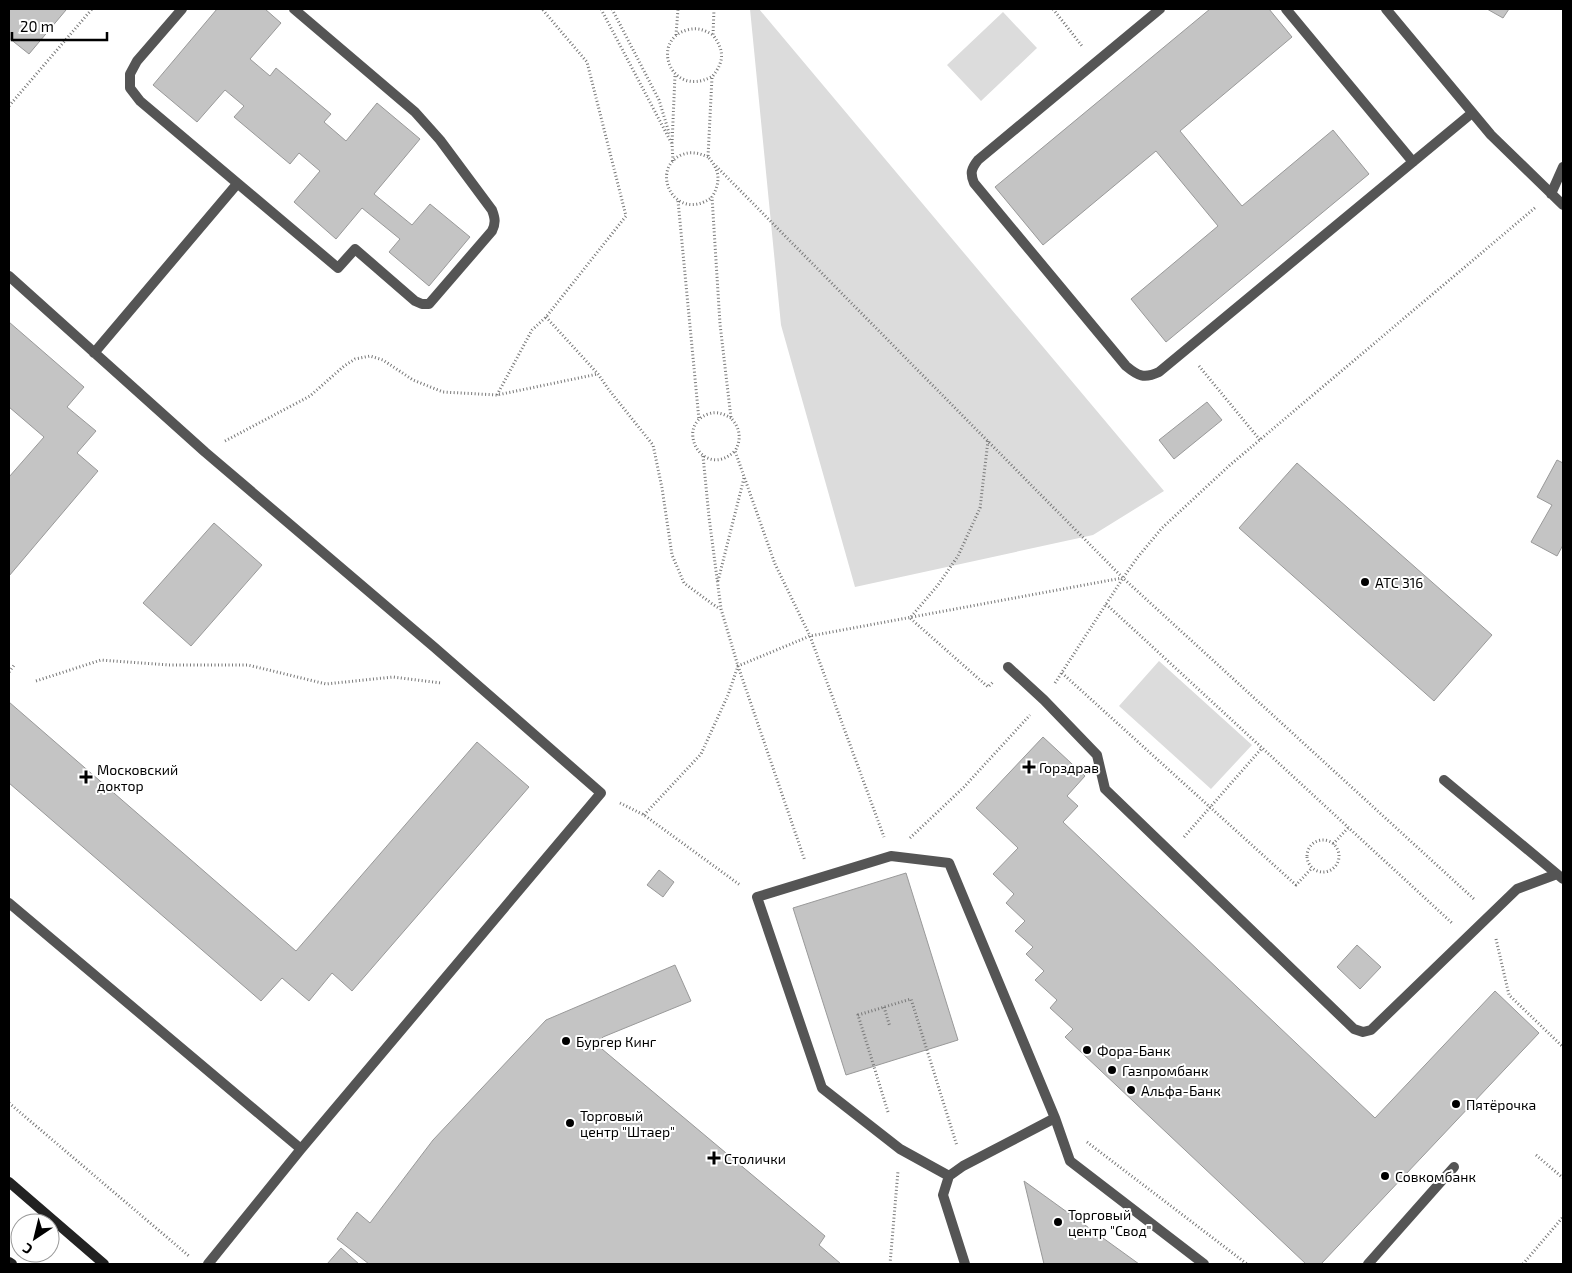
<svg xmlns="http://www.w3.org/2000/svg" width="1572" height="1273" viewBox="0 0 1572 1273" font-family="'Exo 2',sans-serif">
	<rect width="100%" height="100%" fill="#fff"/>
	<path fill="#dcdcdc" d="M750,9H759L1164,491L1093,535L855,587L781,325Z
		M1003,12L1037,48L981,101L947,65Z
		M1159,661L1252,745L1211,789L1119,706Z"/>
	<path fill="#c4c4c4" stroke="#999" d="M9,9H65L66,10L29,54L9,38Z
		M217,9H265L281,23L250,59L270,76L276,68L331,114L324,122L346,141L377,103L420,139L374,194L412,225L430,204L470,237L429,286L389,252L400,239L362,208L336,239L294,202L320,171L299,153L290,164L234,117L244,106L225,90L197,122L153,85Z
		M1210,9H1269L1292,37L1180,131L1242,206L1333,130L1369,174L1166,342L1131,299L1218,226L1156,151L1043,245L995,187Z
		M1487,9H1509L1503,18Z
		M9,322L84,387L67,407L96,431L77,453L98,471L9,576V477L44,437L9,407Z
		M1207,402L1222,420L1174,459L1159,440Z
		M1557,460L1563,463V545L1557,556L1531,542L1552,505L1537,497Z
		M1297,463L1492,635L1434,701L1239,528Z
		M214,523L262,565L191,646L143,603Z
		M9,702L296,951L477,742L529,787L352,991L332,973L309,1001L282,978L261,1001L9,783Z
		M1043,737L1085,776L1067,796L1078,806L1063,822L1375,1118L1495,991L1539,1033L1321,1264H1306L1065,1037L1073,1029L1050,1008L1057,1000L1035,980L1044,971L1026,954L1033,947L1015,931L1025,921L1006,903L1014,894L993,874L1018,848L976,808Z
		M659,870L674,882L663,897L647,885Z
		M906,873L958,1040L846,1075L793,908Z
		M1357,945L1381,967L1360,989L1337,967Z
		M675,965L691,1001L603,1037L596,1044L825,1236L819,1245L841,1264H369L337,1239L357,1212L370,1223L433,1140L546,1020Z
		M1024,1181L1139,1264H1044Z
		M341,1248L359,1264H327Z"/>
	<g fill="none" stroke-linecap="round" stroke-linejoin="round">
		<path stroke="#777" stroke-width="3" stroke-dasharray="1 2.5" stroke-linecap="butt" d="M601,9L672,144
			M612,9L659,100L670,136
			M714,9L713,35C725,51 724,62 712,77L708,157C720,170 721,182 712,197L720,324L731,418C740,428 742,439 735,451L775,564L810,636L884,837
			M1053,9L1082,46
			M676,35L678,9
			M711,77C670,98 650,40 687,30C697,27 705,30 713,35
			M9,106L92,9
			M708,157C699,153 691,151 681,155C649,170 675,223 711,198
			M673,161L672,144L675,75
			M716,166L1123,578L1475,900
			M678,201L699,420
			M546,317L598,374L609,390L653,445L662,488L672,555L684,583L711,603L720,609
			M1199,366L1260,440
			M497,395L532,330L546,317L626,216L587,62L542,9
			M731,418C724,414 717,411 708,414C674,426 703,481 735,451
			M225,441L310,396L344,366L355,359L370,356L383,360L413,380L443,392L497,395L598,374
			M988,441L980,508L958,556L938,585L910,618L988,687L994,681
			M703,456L709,517L721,609L738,666L805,861
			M718,581L744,478
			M1106,604L1452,923
			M9,672L15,664
			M1062,673L1296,885L1312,868
			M36,681L101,660L169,665H248L326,684L393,677L441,683
			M1055,683L1123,578L1137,558L1162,528L1230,465L1536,207
			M620,803L644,815L740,885
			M644,815L701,754L728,695L738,666L810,636L1122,578
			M1184,837L1262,748
			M910,838L964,787L1030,715
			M1307 856a16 16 0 1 1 32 0a16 16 0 1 1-32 0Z
			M1333,844L1348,828
			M1496,939L1509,995L1563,1047
			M884,1007L890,1027
			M9,1103L189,1256
			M888,1112L858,1015L911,999L957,1146
			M1087,1142L1247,1264
			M1536,1155L1563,1178
			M890,1264L898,1171
			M1523,1264L1563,1217"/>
		<path stroke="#555" stroke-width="10" d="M182,9L137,61L130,74V88L140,101L338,268L355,249L415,301L422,304H429L492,231C496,223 495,218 492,210L440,140L415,112L294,9
			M1160,9L978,160C971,169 970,173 974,183L1126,366C1138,376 1144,379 1159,372L1472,113
			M1286,9L1413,162
			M1386,9L1491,135L1563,205
			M1551,194L1563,167
			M9,276L205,452L434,647L601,793L301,1149L208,1264
			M94,353L237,184
			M1008,667L1044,700L1097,755L1105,789L1354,1029L1363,1032L1371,1030L1517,889L1557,874L1563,879
			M1444,780L1557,874
			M9,903L301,1149
			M949,1176L900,1149L822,1088L757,897L891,856L949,863L1055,1118L1070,1161L1204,1264
			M965,1264L943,1195L949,1176L963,1166L1055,1118
			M1368,1264L1454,1167"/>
		<path stroke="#222" stroke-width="10" d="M9,1182L104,1264
			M9,1262L12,1264"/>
	</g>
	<g fill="#000" stroke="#fff" stroke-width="2">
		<circle cx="1365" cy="582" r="5"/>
		<path d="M1026.5 759.5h5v5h5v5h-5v5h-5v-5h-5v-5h5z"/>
		<path d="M83.5 769.5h5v5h5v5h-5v5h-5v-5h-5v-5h5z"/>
		<circle cx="566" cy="1041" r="5"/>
		<circle cx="1087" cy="1050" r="5"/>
		<circle cx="1112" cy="1070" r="5"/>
		<circle cx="1131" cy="1090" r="5"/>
		<circle cx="1456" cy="1104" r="5"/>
		<circle cx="570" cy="1123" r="5"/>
		<path d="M711.5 1150.5h5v5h5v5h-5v5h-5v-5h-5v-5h5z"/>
		<circle cx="1385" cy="1176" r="5"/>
		<circle cx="1058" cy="1222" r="5"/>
	</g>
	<g text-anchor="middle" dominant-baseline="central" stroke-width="4" stroke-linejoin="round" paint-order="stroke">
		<g font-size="14" fill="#000" stroke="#fff" text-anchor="start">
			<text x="1375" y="582">АТС 316</text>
			<text x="1039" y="767">Горздрав</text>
			<text x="97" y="769">Московский<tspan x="97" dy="16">доктор</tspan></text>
			<text x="576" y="1041">Бургер Кинг</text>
			<text x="1097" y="1050">Фора-Банк</text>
			<text x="1122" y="1070">Газпромбанк</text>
			<text x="1141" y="1090">Альфа-Банк</text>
			<text x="1466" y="1104">Пятёрочка</text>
			<text x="580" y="1115">Торговый<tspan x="580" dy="16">центр "Штаер"</tspan></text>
			<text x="724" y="1158">Столички</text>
			<text x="1395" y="1176">Совкомбанк</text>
			<text x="1068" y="1214">Торговый<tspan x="1068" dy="16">центр "Свод"</tspan></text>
		</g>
	</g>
	<rect width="1572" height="1273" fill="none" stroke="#000000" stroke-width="20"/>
	<g transform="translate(35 1238) rotate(215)"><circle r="24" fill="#ffffff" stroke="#999999"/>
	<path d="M0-4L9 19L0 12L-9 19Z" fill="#000000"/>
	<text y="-8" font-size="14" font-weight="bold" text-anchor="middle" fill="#000000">С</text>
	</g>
	<path d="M12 32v8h95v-8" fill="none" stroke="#000000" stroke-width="2.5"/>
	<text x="20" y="32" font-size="15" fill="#000000" stroke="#ffffff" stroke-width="4" paint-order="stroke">20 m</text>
</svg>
